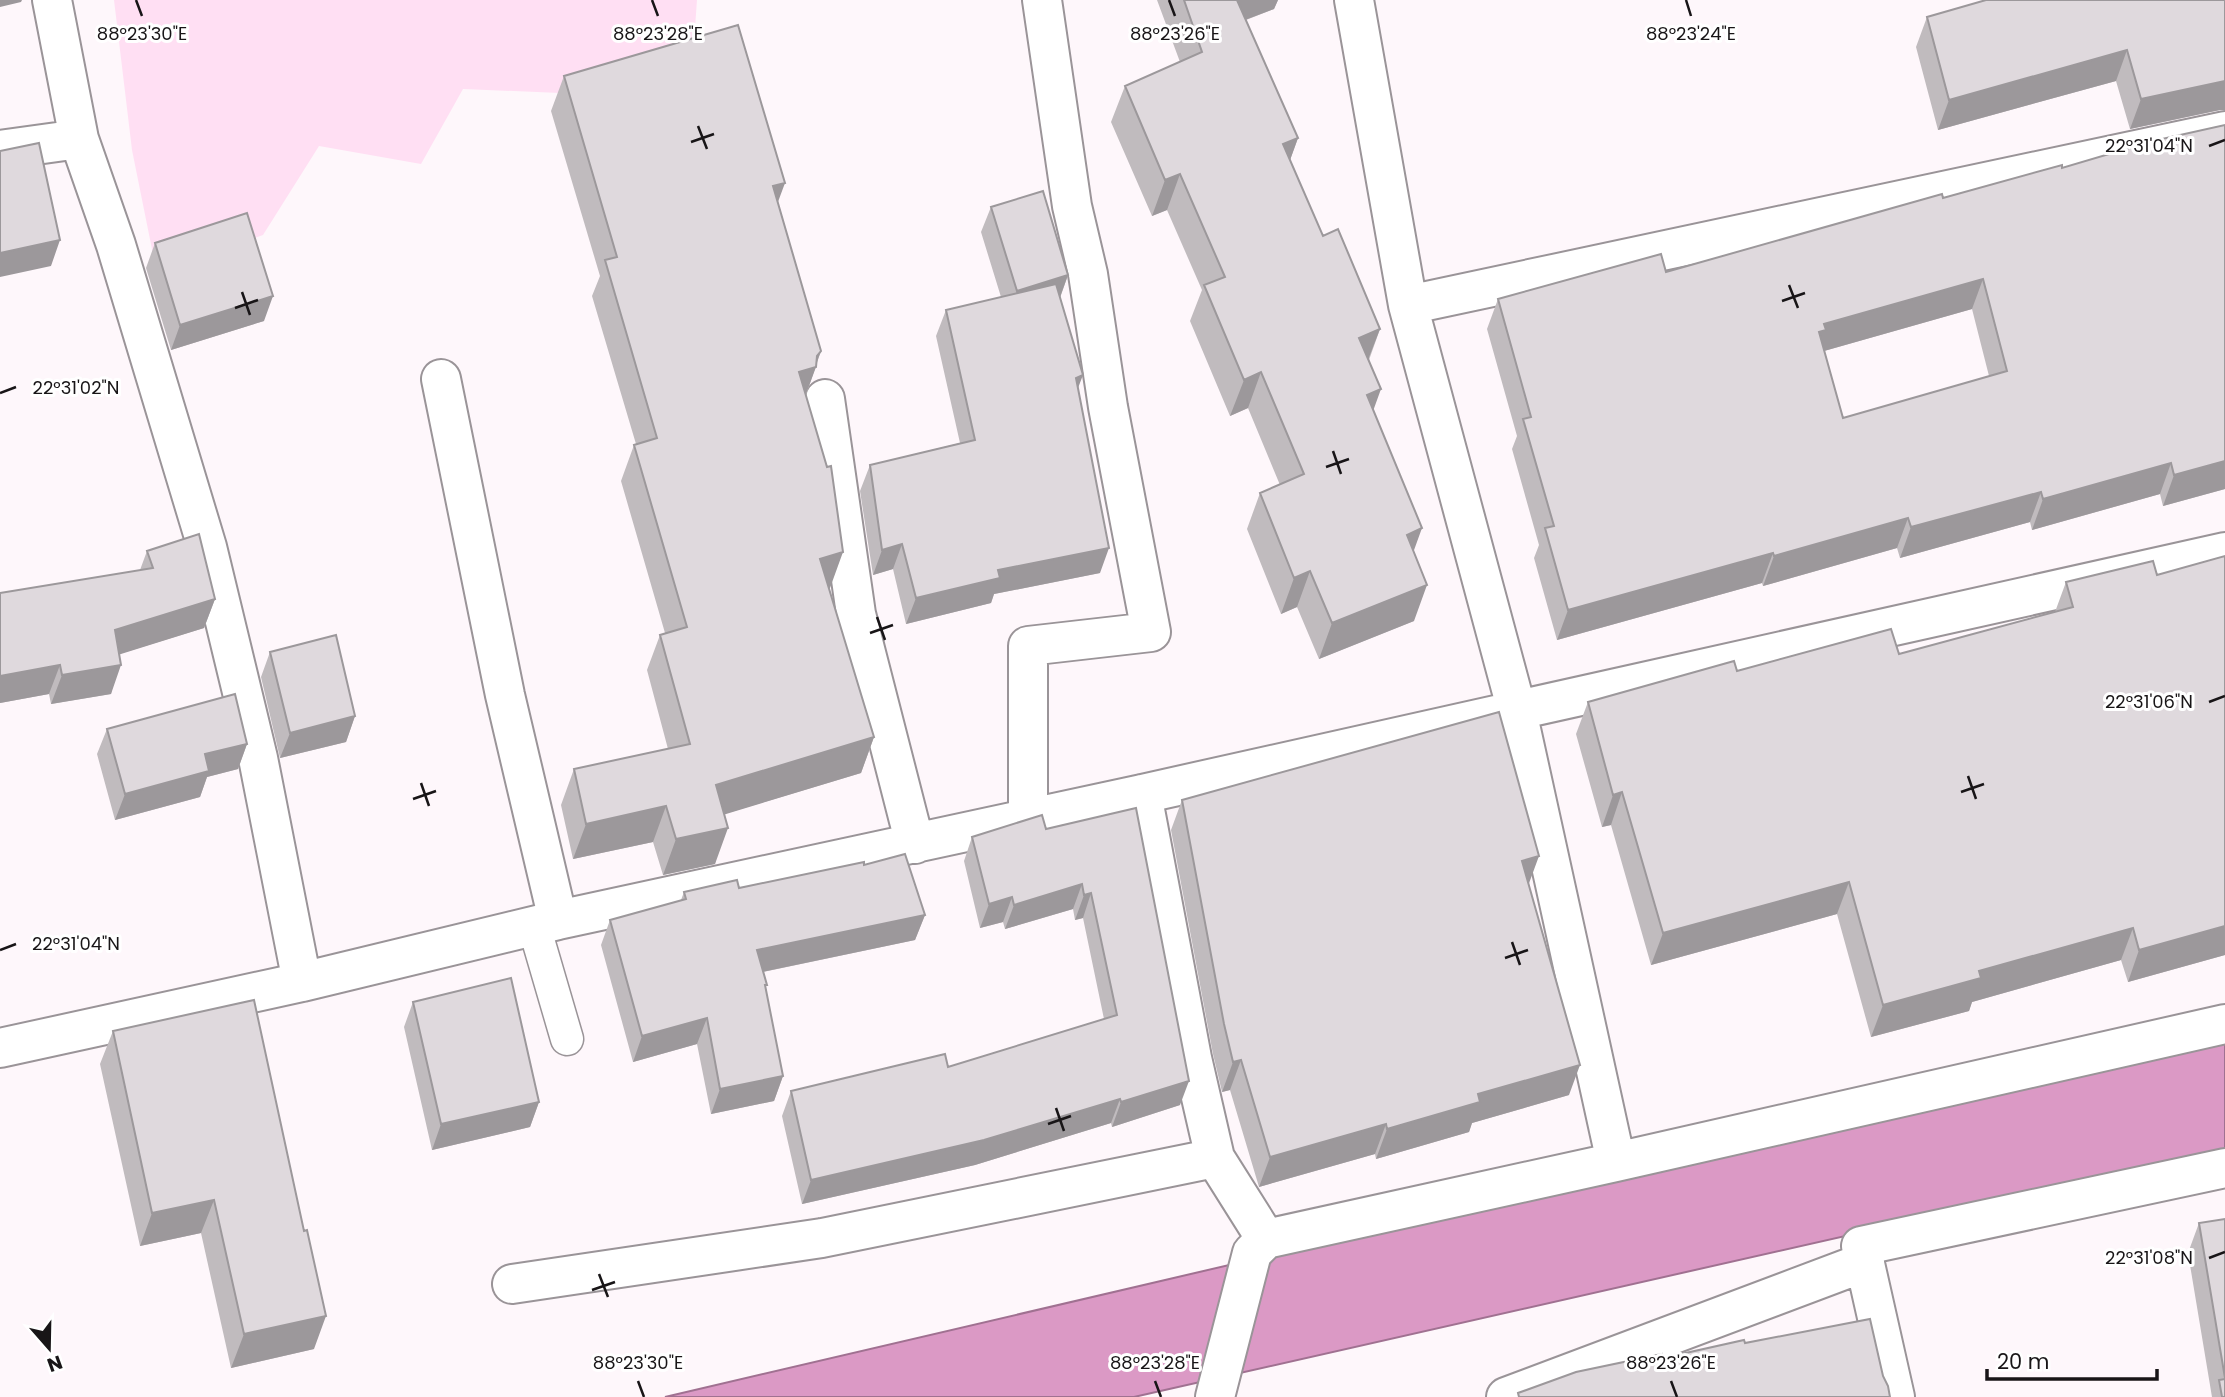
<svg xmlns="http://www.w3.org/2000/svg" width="2225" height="1397" viewBox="0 0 2225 1397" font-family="Poppins,sans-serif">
	<rect width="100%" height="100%" fill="#fef7fb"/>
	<path fill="#ffdff3" d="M114,0H697L692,69L560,93L463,89L421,164L319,146L263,235L157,274L132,150Z"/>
	<path fill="#db99c5" stroke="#a07191" stroke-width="2" d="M2225,1032V1150L1134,1397H665Z"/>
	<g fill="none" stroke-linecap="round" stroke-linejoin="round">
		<defs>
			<path id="lane" d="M534,926L567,1039"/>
			<path id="street" d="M52,0L79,139
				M1354,0L1408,305L1517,711L1616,1162
				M0,150L79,139L116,245L207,547L258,758L302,982
				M1408,305L2225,131
				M441,379L505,695L558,920
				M825,399L856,614L915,844
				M1142,794L1192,1058L1215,1158L1266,1239
				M1028,819V646L1151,632L1108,407L1088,274L1072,206L1042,0
				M0,1048L302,982L558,920L1142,794L2225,552
				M512,1284L822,1238L1215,1158
				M1215,1397L1252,1253L1266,1239L1616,1162L2225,1024
				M1506,1397L1865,1262
				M1895,1397L1861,1246L2225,1168"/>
		</defs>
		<use href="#lane" stroke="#9a9498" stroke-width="35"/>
		<use href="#street" stroke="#9a9498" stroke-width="42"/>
		<use href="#lane" stroke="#fff" stroke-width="32"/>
		<use href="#street" stroke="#fff" stroke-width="38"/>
	</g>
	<path fill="#c0bbbe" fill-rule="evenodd" d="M1157,0H1278L1274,9L1246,20L1298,138L1290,160L1323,236L1380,329L1369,360L1373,410L1413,551L1414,621L1319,659L1297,607L1281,614L1247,529L1260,493L1280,485L1248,408L1230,416L1190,321L1202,290L1167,210L1152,216L1111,122L1125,86L1180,62Z
		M2225,0V110H2220L2130,129L2116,81L1938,130L1916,47L1927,17Z
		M564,76L778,202L821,351L806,395L830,588H829L874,737L861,773L724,814L715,864L663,875L653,842L573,859L561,805L574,769L668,749L647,670L660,635L665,633L621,481L634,445L636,444L592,296L600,276L551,111Z
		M1943,198L2225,489L2163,506L2160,494L2032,530L2030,522L1900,558L1897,548L1763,586L1762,583L1557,640L1534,558L1539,545L1512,449L1517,436L1487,329L1498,299L1666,272ZM1972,309L1989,376L1843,418L1824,351Z
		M991,207L1068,275L1060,298L1078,388L1100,573L994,594L991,603L906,624L893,569L873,575L860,491L870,465L960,443L936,336L946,310L1001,297L981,232Z
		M155,243L264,321L171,350L146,268Z
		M147,551L215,599L204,628L119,654L111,694L51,704L49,694L0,703V593L140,570Z
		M2225,556V955L2128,982L2121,960L1972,1002L1969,1011L1871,1037L1837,914L1651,965L1611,825L1602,827L1576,734L1588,702L1737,671L1899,654L2055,612L2066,582L2157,575Z
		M270,652L355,716L346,742L280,758L261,677Z
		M107,729L247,744L238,769L207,777L200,797L115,820L97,754Z
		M1182,800L1529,884L1569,1095L1472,1123L1469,1132L1376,1159L1375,1154L1259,1187L1230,1090L1222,1092L1213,1054L1171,830Z
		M1136,808L1180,1105L1112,1127L1111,1123L975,1165L802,1204L782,1116L791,1091L948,1067L1104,1019L1083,918L1075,920L1073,909L1005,929L1003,922L980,928L964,861L972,837L1046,829Z
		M864,865L925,915L915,940L763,972L765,989L783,1076L774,1101L711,1114L697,1044L633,1062L601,945L610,920L681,900L684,892L739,888Z
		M413,1002L539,1102L530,1127L432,1150L404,1027Z
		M113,1031L314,1349L231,1368L201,1233L140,1246L100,1064Z
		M2225,1219V1397H2212L2188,1253L2199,1223Z"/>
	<path fill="#9c989b" d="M0,0H22L21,2L0,7Z
		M1231,0H1278L1274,9L1221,29Z
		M2127,50L2116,81L1938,130L1949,100Z
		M2225,81V110H2220L2130,129L2141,99Z
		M1298,138L1285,174L1283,144Z
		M1180,174L1167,210L1152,216L1165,180Z
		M785,183L772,218L773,186Z
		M60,240L51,266L0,277V253Z
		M1068,275L1059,300L1008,317L1017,291Z
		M1983,279L1972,309L1817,353L1819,332L1824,324Z
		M273,296L264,321L171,350L180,325Z
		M1380,329L1366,365L1359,338Z
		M821,351L815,367H816L803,402L799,372L817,356Z
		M1261,372L1248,408L1230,416L1244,380Z
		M1083,375L1073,401L1076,378Z
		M1381,389L1368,425L1367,395Z
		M2225,461V489L2163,506L2174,475Z
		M2171,463L2160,494L2032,530L2043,499Z
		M2041,492L2030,522L1900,558L1911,527Z
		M1908,518L1897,548L1763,586L1774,556Z
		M1422,528L1409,564L1407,535Z
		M902,544L893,569L873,575L882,550Z
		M1109,548L1100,573L994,594L991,603L906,624L916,598L998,570Z
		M843,552L830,588L807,595L820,559Z
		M1773,553L1762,583L1557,640L1568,610Z
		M1310,571L1297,607L1281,614L1294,578Z
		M1427,585L1414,621L1319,659L1332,623Z
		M215,599L204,628L105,659L115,630Z
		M60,665L49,694L0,703V676Z
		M121,665L111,694L51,704L62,675Z
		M355,716L346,742L280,758L290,733Z
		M874,737L861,773L703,821L716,785Z
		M247,744L238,769L207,777L200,797L115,820L125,794L205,754Z
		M1622,792L1611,825L1602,827L1613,795Z
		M666,806L653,842L573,859L586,824Z
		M728,828L715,864L663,875L676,839Z
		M1539,856L1528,886L1522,861Z
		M1849,882L1837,914L1651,965L1663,933Z
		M1082,884L1073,909L1005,929L1014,905Z
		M1091,893L1083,918L1075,920L1084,895Z
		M1012,897L1003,922L980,928L989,904Z
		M925,915L915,940L748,975L757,950Z
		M2225,926V955L2128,982L2139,950Z
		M2133,928L2121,960L1972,1002L1969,1011L1871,1037L1883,1005L1979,971Z
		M707,1018L697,1044L633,1062L642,1036Z
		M1241,1060L1230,1090L1222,1092L1233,1062Z
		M1580,1065L1569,1095L1472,1123L1469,1132L1376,1159L1387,1129L1478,1094Z
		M783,1076L774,1101L711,1114L720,1089Z
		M1189,1081L1180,1105L1112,1127L1121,1102Z
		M1120,1099L1111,1123L975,1165L802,1204L811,1180Z
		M539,1102L530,1127L432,1150L441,1124Z
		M1386,1124L1375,1154L1259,1187L1270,1157Z
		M214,1200L201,1233L140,1246L152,1213Z
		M326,1316L314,1349L231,1368L244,1334Z"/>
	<path fill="#dfd9dd" stroke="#9c989b" stroke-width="2" fill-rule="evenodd" d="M1184,0H1237L1298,138L1283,144L1323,236L1338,229L1380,329L1359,338L1381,389L1367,395L1422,528L1407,535L1427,585L1332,623L1310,571L1294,578L1260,493L1304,474L1261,372L1244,380L1204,285L1225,277L1180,174L1165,180L1125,86L1202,52Z
		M1986,0H2225V81L2141,99L2127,50L1949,100L1927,17Z
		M738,25L785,183L773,186L821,351L817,356L816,367L799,372L827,467L831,466L843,552L820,559L874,737L716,785L728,828L676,839L666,806L586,824L574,769L690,744L660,635L687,627L634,445L657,438L605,260L617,257L564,76Z
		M2225,125V461L2174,475L2171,463L2043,499L2041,492L1911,527L1908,518L1774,556L1773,553L1568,610L1545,528L1554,526L1523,419L1531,417L1498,299L1661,254L1666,272L1942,194L1943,198L2062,165V168L2153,141ZM1983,279L2007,371L1843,418L1819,332L1826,330L1824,324Z
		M39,143L60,240L0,253V151Z
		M1043,191L1068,275L1017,291L991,207Z
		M247,213L273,296L180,325L155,243Z
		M1056,284L1083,375L1076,378L1109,548L998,570L1000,578L916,598L902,544L882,550L870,465L975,440L946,310Z
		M199,534L215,599L115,630L121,665L62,675L60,665L0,676V593L153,568L147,551Z
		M2225,556V926L2139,950L2133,928L1979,971L1981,978L1883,1005L1849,882L1663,933L1622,792L1613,795L1588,702L1734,661L1737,671L1891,629L1899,654L2073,607L2066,582L2153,561L2157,575Z
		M336,635L355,716L290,733L270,652Z
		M235,694L247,744L205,754L209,771L125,794L107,729Z
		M1499,712L1539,856L1522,861L1580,1065L1478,1094L1480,1102L1387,1129L1386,1124L1270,1157L1241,1060L1233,1062L1224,1024L1182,800Z
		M1136,808L1189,1081L1121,1102L1120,1099L984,1140L811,1180L791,1091L945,1054L948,1067L1117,1015L1091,893L1084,895L1082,884L1014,905L1012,897L989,904L972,837L1042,815L1046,829Z
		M905,854L925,915L757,950L767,985H765L783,1076L720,1089L707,1018L642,1036L610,920L686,899L684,892L737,880L739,888L864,862V865Z
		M511,978L539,1102L441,1124L413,1002Z
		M254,1000L304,1231L307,1230L326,1316L244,1334L214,1200L152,1213L113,1031Z
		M2225,1219V1378L2199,1223Z
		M1870,1319L1883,1376L1888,1386L1890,1397H1519L1518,1393L1576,1372L1662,1354L1663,1358L1744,1340L1745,1343Z
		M2225,1379V1397H2222L2219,1380Z"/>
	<path fill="none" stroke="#181517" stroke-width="2.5" d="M136,0L142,16M652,0L658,16M1169,0L1175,16M1686,0L1691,16M698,126L707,149M691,142L714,134M2209,146L2225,140M1789,285L1798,308M242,292L250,315M1782,301L1805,293M235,308L258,300M0,393L16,387M1333,451L1341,474M1326,467L1349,459M877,617L885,640M870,633L893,625M2209,702L2225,696M1968,776L1976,799M421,783L429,806M1961,792L1984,784M413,799L436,791M1512,942L1520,965M0,950L16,944M1505,958L1528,950M1056,1108L1064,1131M1048,1124L1071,1116M2209,1258L2225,1252M599,1274L608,1297M592,1290L615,1282M638,1381L644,1397M1155,1381L1161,1397M1671,1381L1677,1397"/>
	<g font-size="18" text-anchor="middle" fill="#181517" stroke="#fff" stroke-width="6" stroke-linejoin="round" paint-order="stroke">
		<text x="142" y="40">88°23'30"E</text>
		<text x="658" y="40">88°23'28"E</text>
		<text x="1175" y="40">88°23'26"E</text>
		<text x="1691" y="40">88°23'24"E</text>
		<text x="2149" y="152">22°31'04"N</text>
		<text x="76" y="394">22°31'02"N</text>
		<text x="2149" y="708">22°31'06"N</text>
		<text x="76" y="950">22°31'04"N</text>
		<text x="2149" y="1264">22°31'08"N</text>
		<text x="638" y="1369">88°23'30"E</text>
		<text x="1155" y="1369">88°23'28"E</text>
		<text x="1671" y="1369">88°23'26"E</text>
	</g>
	<g transform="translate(49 1348) rotate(160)" stroke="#ffffff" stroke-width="5" paint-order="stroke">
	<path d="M0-5L12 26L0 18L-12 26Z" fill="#181517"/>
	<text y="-10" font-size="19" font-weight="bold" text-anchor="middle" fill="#181517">N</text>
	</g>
	<path d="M1987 1369v10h170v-10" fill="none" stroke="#181517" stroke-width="3.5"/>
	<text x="1997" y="1369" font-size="21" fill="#181517" stroke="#ffffff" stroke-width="5" paint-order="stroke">20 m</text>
</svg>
